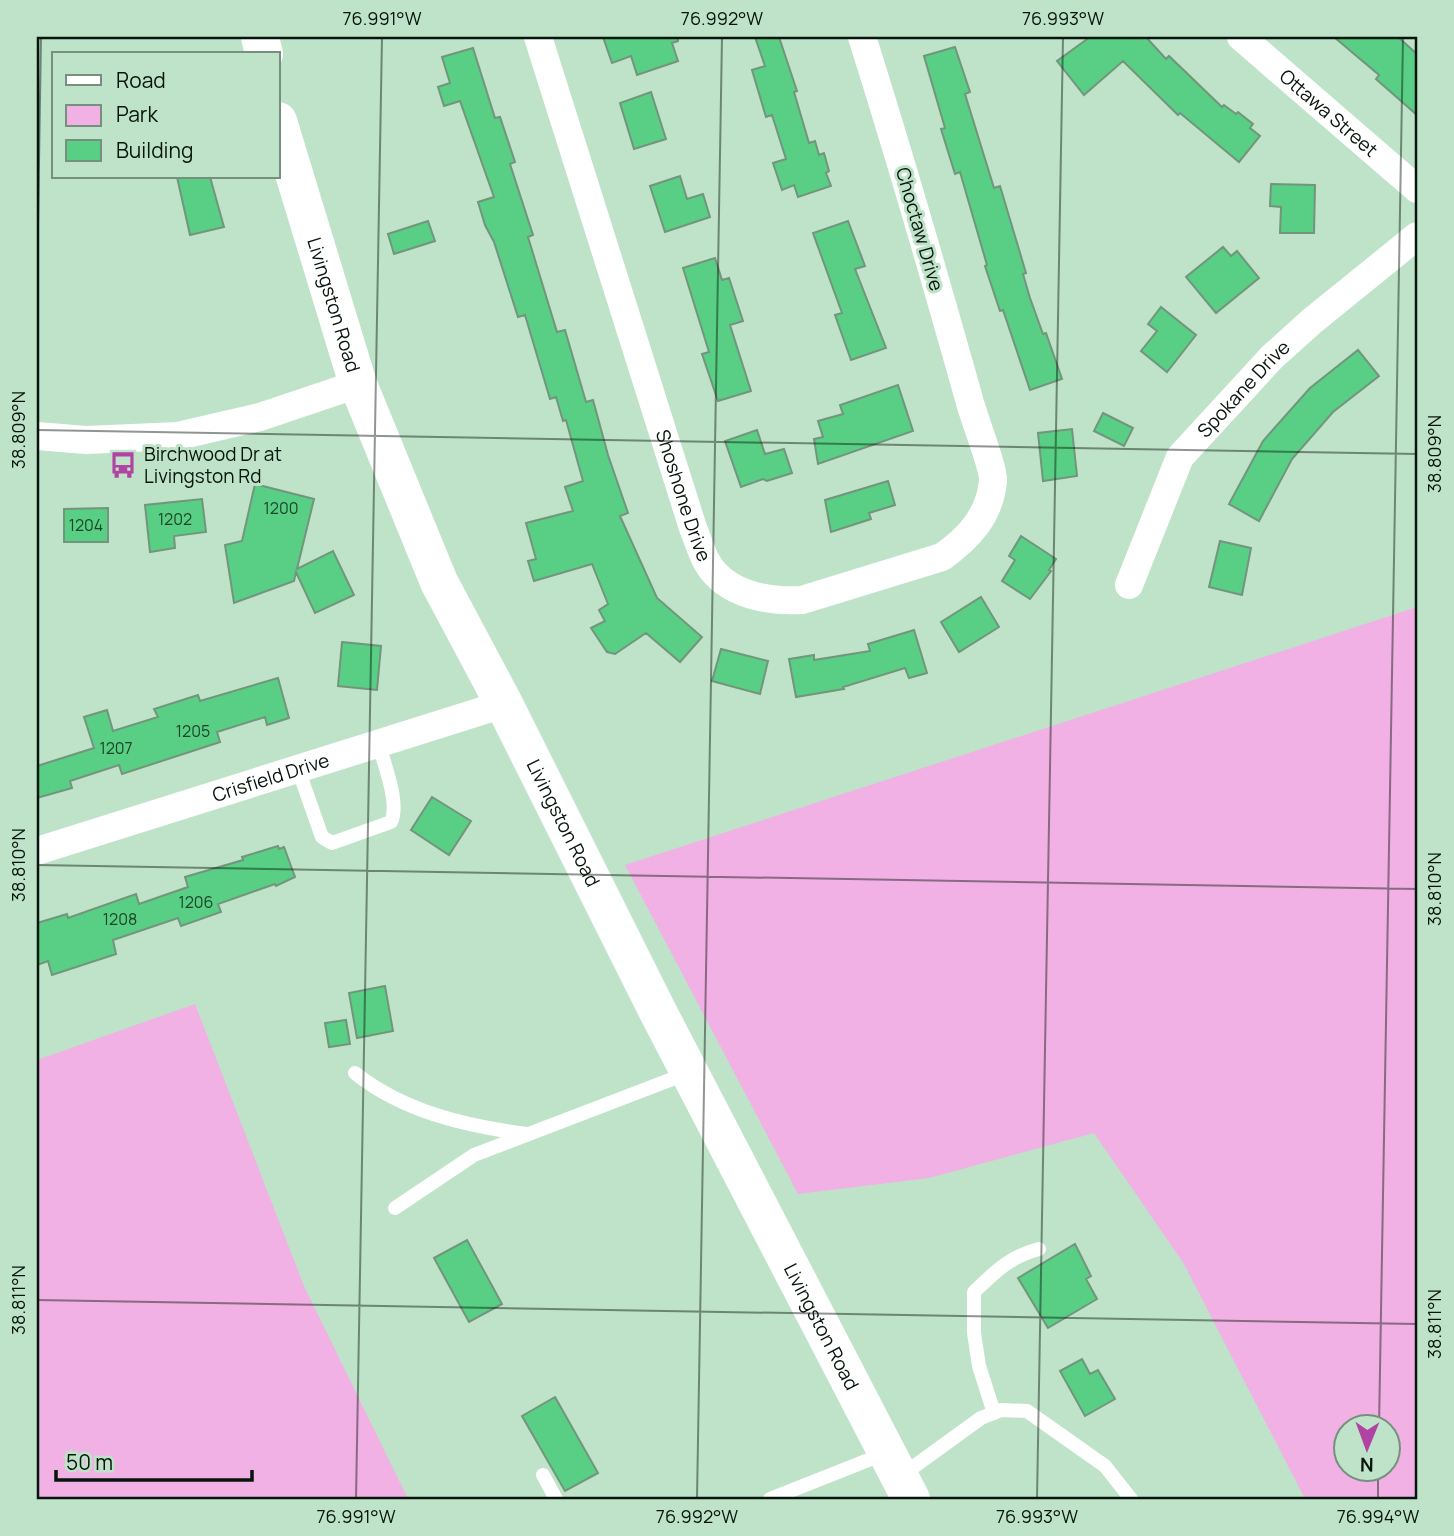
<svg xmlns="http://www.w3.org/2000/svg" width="1454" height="1536" viewBox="0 0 1454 1536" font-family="Manrope,sans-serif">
	<rect width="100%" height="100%" fill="#bee3c8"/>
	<path fill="#f1b1e5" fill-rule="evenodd" d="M1417,607V1499H1305L1184,1264L1094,1133L929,1178L798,1194L625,865ZM1346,1428H1388V1470H1346Z
		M195,1004L304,1286L408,1499H37V1060Z"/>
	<path fill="#58cf84" stroke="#72957c" stroke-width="2" d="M603,37H678V41L672,43L678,61L637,75L631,56L612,63Z
		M755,37H779L797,91L794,92L809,143L815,141L819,155L824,153L829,171L826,173L831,186L798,197L794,185L782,190L773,163L786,159L772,115L766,117L752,70L765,66Z
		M1090,37H1146L1166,59L1169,56L1222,107L1224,105L1236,114L1238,112L1253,124L1250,128L1260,136L1239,162L1180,113L1178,115L1123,61L1084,95L1057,61Z
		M1334,37H1398L1417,54V115L1376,79L1379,75Z
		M955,47L970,92L965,94L994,188L1000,186L1026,273L1023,274L1030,298L1043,334L1046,333L1062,379L1030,390L1003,310L1000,311L985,266L987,265L960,172L955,174L941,129L945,128L924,56Z
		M473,48L495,118L500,117L515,162L510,164L533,235L528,237L557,332L565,330L586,402L593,400L608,455L628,513L620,516L657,598L702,637L680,662L646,633L615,654L607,652L591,628L605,621L599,610L608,604L592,564L534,581L528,561L536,559L526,523L573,511L565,487L583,481L566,420L563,421L556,397L550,399L525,315L518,317L494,242L485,225L478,202L494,197L460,101L444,106L438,87L450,83L442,57Z
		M651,92L666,139L634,149L620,103Z
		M680,176L687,199L703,194L710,217L665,232L650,186Z
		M177,177H210L224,227L190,235Z
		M1271,184L1315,185L1314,233H1280L1281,207L1270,206Z
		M428,221L435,241L394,254L388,234Z
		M848,221L865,266L855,269L886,348L851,360L835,315L842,313L813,233Z
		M1223,247L1231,256L1237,251L1259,278L1216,313L1186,277Z
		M715,258L722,280L729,278L743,321L730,325L751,391L718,401L702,354L709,352L683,268Z
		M1161,307L1196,335L1167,372L1141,351L1157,331L1148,324Z
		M1358,350L1379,376L1333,412L1292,459L1259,521L1229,504L1263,441L1310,388Z
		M898,385L913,431L818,464L814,439L823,437L818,421L843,414L840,405Z
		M1103,413L1133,428L1124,446L1094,431Z
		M1072,429L1077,476L1043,481L1038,433Z
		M757,430L765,454L784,449L792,473L767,481L763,479L741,487L725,441Z
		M888,481L895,505L869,513L871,519L831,532L825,500Z
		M255,484L314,499L297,569L333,551L354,595L315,613L296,572L294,581L234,603L225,545L242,541Z
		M202,499L206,532L174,536L175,548L150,552L145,505Z
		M108,508V542H64V509Z
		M1021,536L1056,559L1049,570L1051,571L1030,599L1002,581L1015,560L1009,556Z
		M1220,541L1251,548L1242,595L1209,587Z
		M981,597L999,627L959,652L941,622Z
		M914,630L927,673L909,678L905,668L843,687L844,689L796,697L789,659L814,655V660L870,651L868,644Z
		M342,642L381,646L377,690L338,686Z
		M721,649L768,661L760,694L712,681Z
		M278,678L289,718L267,725L265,717L217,732L220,742L122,774L119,765L70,781L72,788L37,798V766L94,748L84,717L107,710L113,731L158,717L154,709L198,695L200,701Z
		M432,797L471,821L449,855L411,830Z
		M278,846L279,849L284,847L295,877L276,886L275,884L218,904L221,912L181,926L178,918L113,940L116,954L52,975L48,961L37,965V923L67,914L68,918L136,894L139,904L188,887L185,877L243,860L242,857Z
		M385,986L393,1031L357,1038L349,993Z
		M346,1020L350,1044L329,1047L325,1023Z
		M467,1240L502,1304L469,1322L434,1258Z
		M1075,1244L1091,1276L1086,1279L1097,1299L1048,1328L1018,1278Z
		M1082,1359L1090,1374L1098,1370L1115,1399L1085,1416L1060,1371Z
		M555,1397L598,1473L565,1491L522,1416Z"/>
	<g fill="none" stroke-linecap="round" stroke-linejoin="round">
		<path stroke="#fff" stroke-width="14" d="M298,769L322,837L332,843L391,822C400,803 384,765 379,744
			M355,1073C404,1112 466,1126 527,1134
			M395,1208L474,1155L688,1073
			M994,1413L979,1366L974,1333V1292C996,1271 1009,1257 1039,1249
			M543,1475L556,1499
			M901,1476L981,1418L1001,1410L1027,1411L1105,1466L1131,1499
			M770,1499L886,1453"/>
		<g stroke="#fff" stroke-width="28">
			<path id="s1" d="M538,37L693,528C698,539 701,553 708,564C727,595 769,602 802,600L942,557C969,538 990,515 993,481C994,468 973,416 969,399C935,278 900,157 862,37"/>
			<path id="s2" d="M1241,37L1417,189"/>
			<path d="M37,436L86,440L178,436L260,417L358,384"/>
			<path id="s3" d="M1129,585L1180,457L1272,357L1312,321L1417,236"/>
			<path id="s4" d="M37,851L504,704"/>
		</g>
		<g stroke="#fff" stroke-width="38">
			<path d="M260,37L264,54"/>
			<path id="s5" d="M278,121L358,384L439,582L504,704L657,1010L911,1499"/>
		</g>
	</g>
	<path fill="none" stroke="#08150c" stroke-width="2" stroke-opacity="0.45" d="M37,288L41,37M37,430L1417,454M37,865L1417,889M37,1300L1417,1324M1379,1428L1403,37M356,1499L382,37M697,1499L722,37M1037,1499L1063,37M1378,1499V1470"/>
	<defs>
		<symbol id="bus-bare" viewBox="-9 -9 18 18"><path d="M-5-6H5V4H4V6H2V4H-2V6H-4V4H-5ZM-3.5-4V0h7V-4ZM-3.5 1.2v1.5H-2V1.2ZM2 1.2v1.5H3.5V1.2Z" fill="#b143a2" stroke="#bee3c8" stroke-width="2.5" paint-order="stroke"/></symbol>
	</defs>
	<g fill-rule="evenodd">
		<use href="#bus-bare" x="104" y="446" width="38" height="38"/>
	</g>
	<g text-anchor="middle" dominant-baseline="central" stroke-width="6" stroke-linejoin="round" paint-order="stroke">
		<g font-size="16" fill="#1c442a">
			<text x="281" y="508">1200</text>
			<text x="175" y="519">1202</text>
			<text x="86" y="525">1204</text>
			<text x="193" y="731">1205</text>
			<text x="116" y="748">1207</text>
			<text x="196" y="902">1206</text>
			<text x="120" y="919">1208</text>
		</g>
		<g font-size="19" fill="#08150c" stroke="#bee3c8">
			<text stroke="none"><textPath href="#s2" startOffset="116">Ottawa Street</textPath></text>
			<text transform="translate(920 229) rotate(74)">Choctaw Drive</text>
			<text stroke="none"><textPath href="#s5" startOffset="192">Livingston Road</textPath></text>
			<text stroke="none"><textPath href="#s3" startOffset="231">Spokane Drive</textPath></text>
			<text stroke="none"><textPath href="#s1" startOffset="481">Shoshone Drive</textPath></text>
			<text stroke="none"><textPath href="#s4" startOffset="245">Crisfield Drive</textPath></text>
			<text stroke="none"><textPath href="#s5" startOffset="760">Livingston Road</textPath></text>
			<text stroke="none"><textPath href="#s5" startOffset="1326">Livingston Road</textPath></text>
		</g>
		<g font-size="19" fill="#08150c" stroke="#bee3c8" text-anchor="start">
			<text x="144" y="454">Birchwood Dr at<tspan x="144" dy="22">Livingston Rd</tspan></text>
		</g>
	</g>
	<rect width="1454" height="1536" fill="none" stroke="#bee3c8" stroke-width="77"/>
	<rect x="52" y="52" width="228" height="126" fill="#bee3c8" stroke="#75917d" stroke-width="2"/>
	<rect x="66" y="75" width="35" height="10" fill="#ffffff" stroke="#75917d" stroke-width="2"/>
	<text x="116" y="88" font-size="21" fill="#08150c">Road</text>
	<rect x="66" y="105" width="35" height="21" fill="#f1b1e5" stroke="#75917d" stroke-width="2"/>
	<text x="116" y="122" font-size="21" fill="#08150c">Park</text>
	<rect x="66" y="140" width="35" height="21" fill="#58cf84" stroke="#75917d" stroke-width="2"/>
	<text x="116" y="158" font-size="21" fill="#08150c">Building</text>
	<g transform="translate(1367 1448) rotate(181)"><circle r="33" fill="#bee3c8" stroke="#75917d" stroke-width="2"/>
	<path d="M0-5L12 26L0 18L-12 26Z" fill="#b143a2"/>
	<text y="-10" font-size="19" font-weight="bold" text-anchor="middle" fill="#08150c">N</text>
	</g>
	<path d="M56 1470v10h196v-10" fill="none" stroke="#08150c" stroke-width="3.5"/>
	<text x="66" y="1470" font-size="21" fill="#08150c" stroke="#bee3c8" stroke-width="5" paint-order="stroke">50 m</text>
	<rect x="38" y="38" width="1378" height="1460" fill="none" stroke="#08150c" stroke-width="2.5"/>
	<g font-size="18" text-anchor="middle" fill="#08150c">
		<text x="382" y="25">76.991°W</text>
		<text x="722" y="25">76.992°W</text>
		<text x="1063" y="25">76.993°W</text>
		<text transform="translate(19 430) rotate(-90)" y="6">38.809°N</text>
		<text transform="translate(1435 454) rotate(-90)" y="6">38.809°N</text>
		<text transform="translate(19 865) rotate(-90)" y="6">38.810°N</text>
		<text transform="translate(1435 889) rotate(-90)" y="6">38.810°N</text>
		<text transform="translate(19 1300) rotate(-90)" y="6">38.811°N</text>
		<text transform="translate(1435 1324) rotate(-90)" y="6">38.811°N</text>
		<text x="356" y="1523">76.991°W</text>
		<text x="697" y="1523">76.992°W</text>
		<text x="1037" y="1523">76.993°W</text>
		<text x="1378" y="1523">76.994°W</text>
	</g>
</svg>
